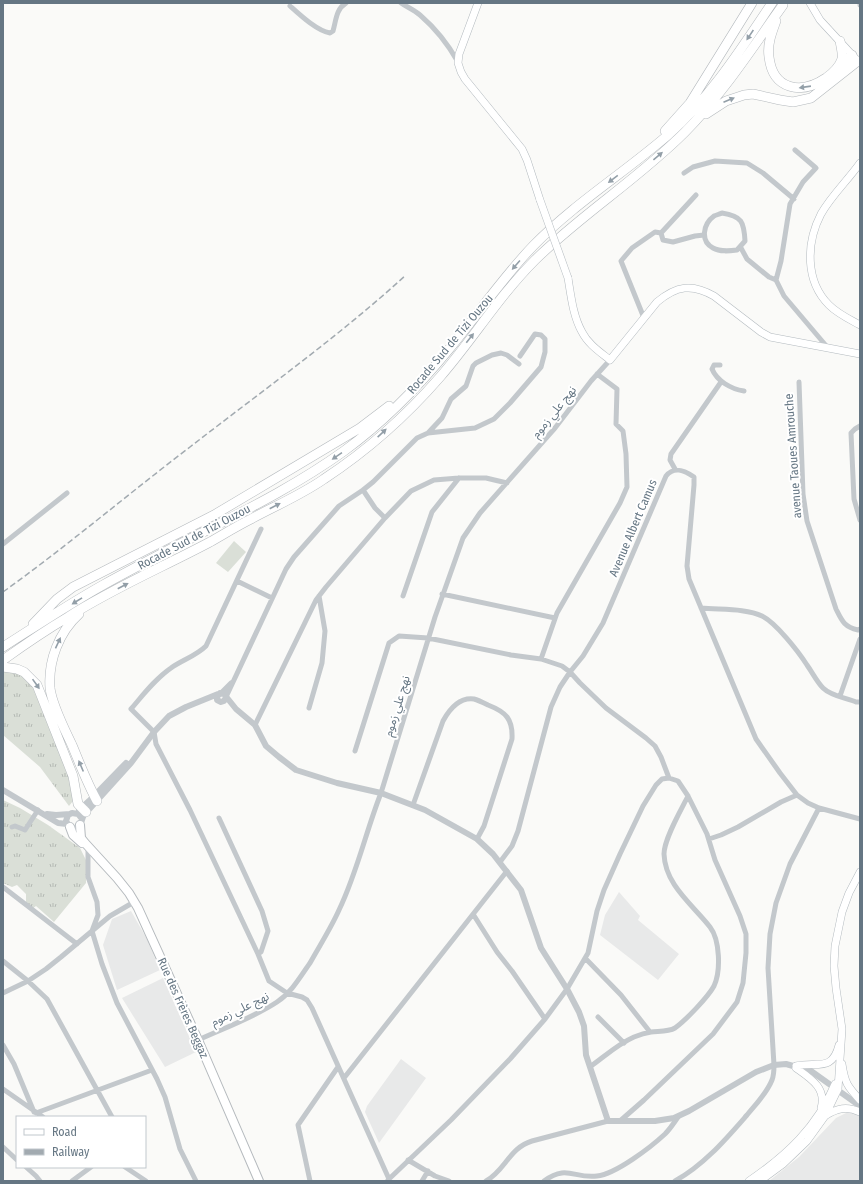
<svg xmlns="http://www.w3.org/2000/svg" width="863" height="1184" viewBox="0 0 863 1184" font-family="'Fira Sans Condensed','Noto Sans Arabic',sans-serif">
	<defs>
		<pattern id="grass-tufts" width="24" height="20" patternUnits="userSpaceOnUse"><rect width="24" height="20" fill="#dadfd7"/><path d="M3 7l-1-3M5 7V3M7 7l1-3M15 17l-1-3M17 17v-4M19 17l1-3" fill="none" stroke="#b4b9b4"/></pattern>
	</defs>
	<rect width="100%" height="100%" fill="#fafaf8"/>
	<path fill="#e8e9e9" d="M619,892L640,916L638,920L679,954L658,980L600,935L605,915Z
		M131,911L147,939L160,970L117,990L103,945L112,919Z
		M163,978L196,1052L165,1067L122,998Z
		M401,1059L426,1078L379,1143L365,1112L367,1106Z
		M850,1111L860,1116V1181H769L799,1157L836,1118Z"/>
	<path fill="url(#grass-tufts)" d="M3,671C16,670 25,676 34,685L73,785V801L69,806L40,767L3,735Z
		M3,800L20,808L48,825L80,848L86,860V883L54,922L36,906L32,909L26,904V894L17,885L12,887L3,883Z"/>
	<path fill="#dadfd7" d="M234,541L246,552L228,572L216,563Z"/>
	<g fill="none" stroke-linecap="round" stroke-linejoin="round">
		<defs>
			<path id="secondary" d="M478,3L459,54L458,63L461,72L465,79L522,149L527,160L540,200
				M810,3L820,20L855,58
				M860,163C848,180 831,196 821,214C806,243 805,281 829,305C838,314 849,319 860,325
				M568,278C571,296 573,316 582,332C588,344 600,352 610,360L657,302C676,286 692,283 714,296L761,332L770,337L860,354
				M842,1064C845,1083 847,1086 860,1100
				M796,1066C816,1061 832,1073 839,1045
				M796,1068C810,1078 827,1088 821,1108
				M825,1116C837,1108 847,1106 860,1112
				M749,1181C787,1155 817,1127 835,1084
				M760,1181L783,1164L807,1141L825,1116L838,1089L842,1029L836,988L834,966L835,946L842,912L849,893L860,872"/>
			<path id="primary" d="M80,825L81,838L85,843L117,878L129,893L138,908L198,1040L259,1181
				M70,827L73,835L82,843"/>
			<path id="motorway" d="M776,21C772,32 767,44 769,57C773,90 801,95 826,78C833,73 839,68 842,59C843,54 841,47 840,41
				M840,66L852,55
				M706,114L726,101L744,95L753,94L780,100L793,102L811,98L858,61
				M665,131L690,103L752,3
				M79,614C59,632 48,661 50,688C52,705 65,730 72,745C80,764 87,783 97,801
				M33,624L57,599L73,587L214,515L360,428L389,406
				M3,647C36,626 69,604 103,585C130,570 157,556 184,542C238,514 294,487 344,451C384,422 419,386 450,348C478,314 503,277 534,245C574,204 624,173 668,135C710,98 741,49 772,3
				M3,660C24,645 46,630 68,617C113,588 163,567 210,542C224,534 237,526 251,519C275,506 301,495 324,479C365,452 407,415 440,377C473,339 499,296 535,260C582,214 638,179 685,132C722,95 752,48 783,5
				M3,667L17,669L24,672L37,685L73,776L78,804L86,812"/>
		</defs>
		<use href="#secondary" stroke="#b3babf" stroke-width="8"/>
		<use href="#primary" stroke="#b5babe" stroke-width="10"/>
		<use href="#motorway" stroke="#b4b9bd" stroke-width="10"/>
		<path stroke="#c3c8cc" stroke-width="5" d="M401,3C407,7 414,10 420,15C435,28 448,44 458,62
			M860,3V5
			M290,6C300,15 317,31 330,33L333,31C336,21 336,9 346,3
			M684,173L693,167L715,161L747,163L763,173L794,199
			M722,213C742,216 744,222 745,241L737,250C729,251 720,252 713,248C700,241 703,224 714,216C716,215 720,214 722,213Z
			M661,233L696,195
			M741,248L747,259L769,277L776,280L784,296L828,348
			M776,280L781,261L790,204L803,182L816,168L795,150
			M644,318L621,261L632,248L655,232L661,233L663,240L673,242L695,236L704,235
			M720,365H714L712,369C717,381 731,389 744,391
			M799,382L803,494L807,521L836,609C842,621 844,627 858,630L860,629
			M860,426L855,429L851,433L854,499L860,520
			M428,433L442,418L451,399L466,386L473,366L476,363L492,355L501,353L507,355L519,364
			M675,469L670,460L671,454L721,382
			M507,483L486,478H459L434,480L411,491L385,518L375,508L363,490L373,482L417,438L428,433L475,428L494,419L510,403L541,367L545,352V339L541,335L535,334L520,356
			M261,529L206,646C196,656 182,660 171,668C155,679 143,695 131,709L154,732L156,744L190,810L258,954L269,981L287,993L302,997L307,1000L312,1008L389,1179L388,1180
			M3,544L67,493
			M237,581L272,598
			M442,594L555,618
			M403,596L432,512L459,478
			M701,608C719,610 746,608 762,616C776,623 798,651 807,665C812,672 817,682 823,688C831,696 846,698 856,702H860
			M541,659L557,613L620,503L627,487L626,454L623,431L616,424L617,389L597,374
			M221,693L231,683
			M840,696L860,639
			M226,697L286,569L294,557L339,506L363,490
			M309,708L322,663L325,631L319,596
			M255,725L316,600L326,587L385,518
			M355,751L389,643L399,636L428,638L511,655L541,659L562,666L570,672L580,683L606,708L646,738L655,746L661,757L669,778
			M413,805L443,721C449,710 459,697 474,699C478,700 484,703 488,705C506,712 513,719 512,739L484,826L477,839
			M219,818L262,911L268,931L261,952L258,954
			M12,827L15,826L25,830L38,810
			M709,839L721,835L738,827L781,802L797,795
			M500,862L512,846L518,831L551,707L560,687L570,672L583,656L603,623L666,476C674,466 684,470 694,477V485L687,566L689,579L756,739L780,773L797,795L808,803L819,808L860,819
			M3,887L77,944
			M134,902L110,916L92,931L102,964L117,1003L157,1079L165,1097L180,1149L196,1181
			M473,914L497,952L512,971L545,1019
			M585,958L621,995L650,1032
			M3,961L28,981L47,999L112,1117
			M3,993L28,981L46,969L61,957L92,931L98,915L97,902L88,877V848
			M598,1017L624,1043
			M198,1040C224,1028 253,1018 277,1002C292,992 300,977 310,963C320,945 331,928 339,910C357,873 366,831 381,793L435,617L463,538L480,513L555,428L591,381L610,360
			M3,1045L14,1064L34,1112
			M591,1066C605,1056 618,1044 634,1037C639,1035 645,1033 651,1032C658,1031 668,1032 675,1028C686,1020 708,997 714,986C721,971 720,940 710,927C693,905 665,885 664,854C664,839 681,810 688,796
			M344,1078L507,871
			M3,1089L43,1117
			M36,1113L152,1070
			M3,1147L17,1160
			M408,1160L435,1176L449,1181
			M26,1167L36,1176L40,1181
			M125,1167L146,1181
			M389,1179L451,1120L510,1059L545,1019L567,989L588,953L597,911L604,890L620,854L643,806L656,785L662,779L669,778L678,781L688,796L707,834L715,860L740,916L746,934V953L743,983L737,1002L713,1034L644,1100L620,1121
			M72,1181L91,1167
			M310,1181L298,1125L338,1067
			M422,1181L428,1171
			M486,1181C505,1171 509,1148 532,1141L608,1121
			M544,1181C567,1164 574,1179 597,1176C616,1174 651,1147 665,1134C670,1129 674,1123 678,1117
			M675,1181C704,1165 726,1139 747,1115C756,1104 767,1093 772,1080C774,1075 774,1070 774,1065L768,968L770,934L776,903L790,864L819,808"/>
		<path stroke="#c3c8cc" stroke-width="6" d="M226,697L224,701L221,702L217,700V697L220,693L224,694L236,709L255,725L266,746L279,757L296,770L337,783L381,793L425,810L477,839L493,854L521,890L541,948L567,989L579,1012L584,1026L586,1055L608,1121H655L674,1118L689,1111L756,1072L774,1065L786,1064L811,1071L860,1106
			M3,790L58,823L67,824
			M79,810L89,801L126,763
			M47,814L56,815L70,814
			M82,819L78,814L72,813L68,815L66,821C69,827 76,831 80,825C82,822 82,818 84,815L131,763L154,732L169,716L186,707L218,694"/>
		<use href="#secondary" stroke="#fff" stroke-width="7"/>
		<use href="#primary" stroke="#fff" stroke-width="8"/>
		<use href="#motorway" stroke="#fff" stroke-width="9"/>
		<path stroke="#a2aab0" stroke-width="1.5" stroke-dasharray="6 3" stroke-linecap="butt" d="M3,592C67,546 127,495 190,447C262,391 338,337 406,275"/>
		<defs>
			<path id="secondary-bridge" d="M540,200L568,278"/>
		</defs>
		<use href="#secondary-bridge" stroke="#b3babf" stroke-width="8" stroke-linecap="butt"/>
		<use href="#secondary-bridge" stroke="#fff" stroke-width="7"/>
	</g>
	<defs><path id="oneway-solid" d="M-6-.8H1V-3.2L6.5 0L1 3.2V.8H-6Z"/></defs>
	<g fill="#939fa8">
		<use href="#oneway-solid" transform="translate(750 35) rotate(124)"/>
		<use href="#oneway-solid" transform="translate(805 87) rotate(172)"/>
		<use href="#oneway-solid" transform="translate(729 100) rotate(-23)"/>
		<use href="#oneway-solid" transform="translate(658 156) rotate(-40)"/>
		<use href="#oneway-solid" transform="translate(613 179) rotate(143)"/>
		<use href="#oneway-solid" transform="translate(516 265) rotate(131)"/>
		<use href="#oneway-solid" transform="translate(470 338) rotate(-52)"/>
		<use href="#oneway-solid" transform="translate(382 433) rotate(-43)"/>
		<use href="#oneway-solid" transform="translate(337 456) rotate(146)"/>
		<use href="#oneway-solid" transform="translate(275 506) rotate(-27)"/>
		<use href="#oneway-solid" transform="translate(123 586) rotate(-28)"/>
		<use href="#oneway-solid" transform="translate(77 601) rotate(148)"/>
		<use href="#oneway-solid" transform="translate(58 643) rotate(-65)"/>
		<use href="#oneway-solid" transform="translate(36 684) rotate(55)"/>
		<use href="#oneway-solid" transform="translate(81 766) rotate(-113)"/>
	</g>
	<g text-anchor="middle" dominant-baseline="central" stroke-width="4" stroke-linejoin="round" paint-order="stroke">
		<g font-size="12" fill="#657683" stroke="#fff">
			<text transform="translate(450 344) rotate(-50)">Rocade Sud de Tizi Ouzou</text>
			<text transform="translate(554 412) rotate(-51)">نهج علي زموم</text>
			<text transform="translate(793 456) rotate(-94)">avenue Taoues Amrouche</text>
			<text transform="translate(633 528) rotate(-67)">Avenue Albert Camus</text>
			<text transform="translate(194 537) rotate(-28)">Rocade Sud de Tizi Ouzou</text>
			<text transform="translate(397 706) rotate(-73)">نهج علي زموم</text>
			<text transform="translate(183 1008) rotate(66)">Rue des Frères Beggaz</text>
			<text transform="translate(240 1009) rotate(-26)">نهج علي زموم</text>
		</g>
	</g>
	<rect width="863" height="1184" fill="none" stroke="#657683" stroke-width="8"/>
	<rect x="16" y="1116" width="130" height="52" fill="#ffffff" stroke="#c1c8cd"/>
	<rect x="24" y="1129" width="20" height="6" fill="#ffffff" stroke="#c1c8cd"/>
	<text x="52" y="1136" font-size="12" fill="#657683">Road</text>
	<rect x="24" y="1149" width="20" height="6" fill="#a2aab0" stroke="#c1c8cd"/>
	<text x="52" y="1156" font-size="12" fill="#657683">Railway</text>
</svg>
